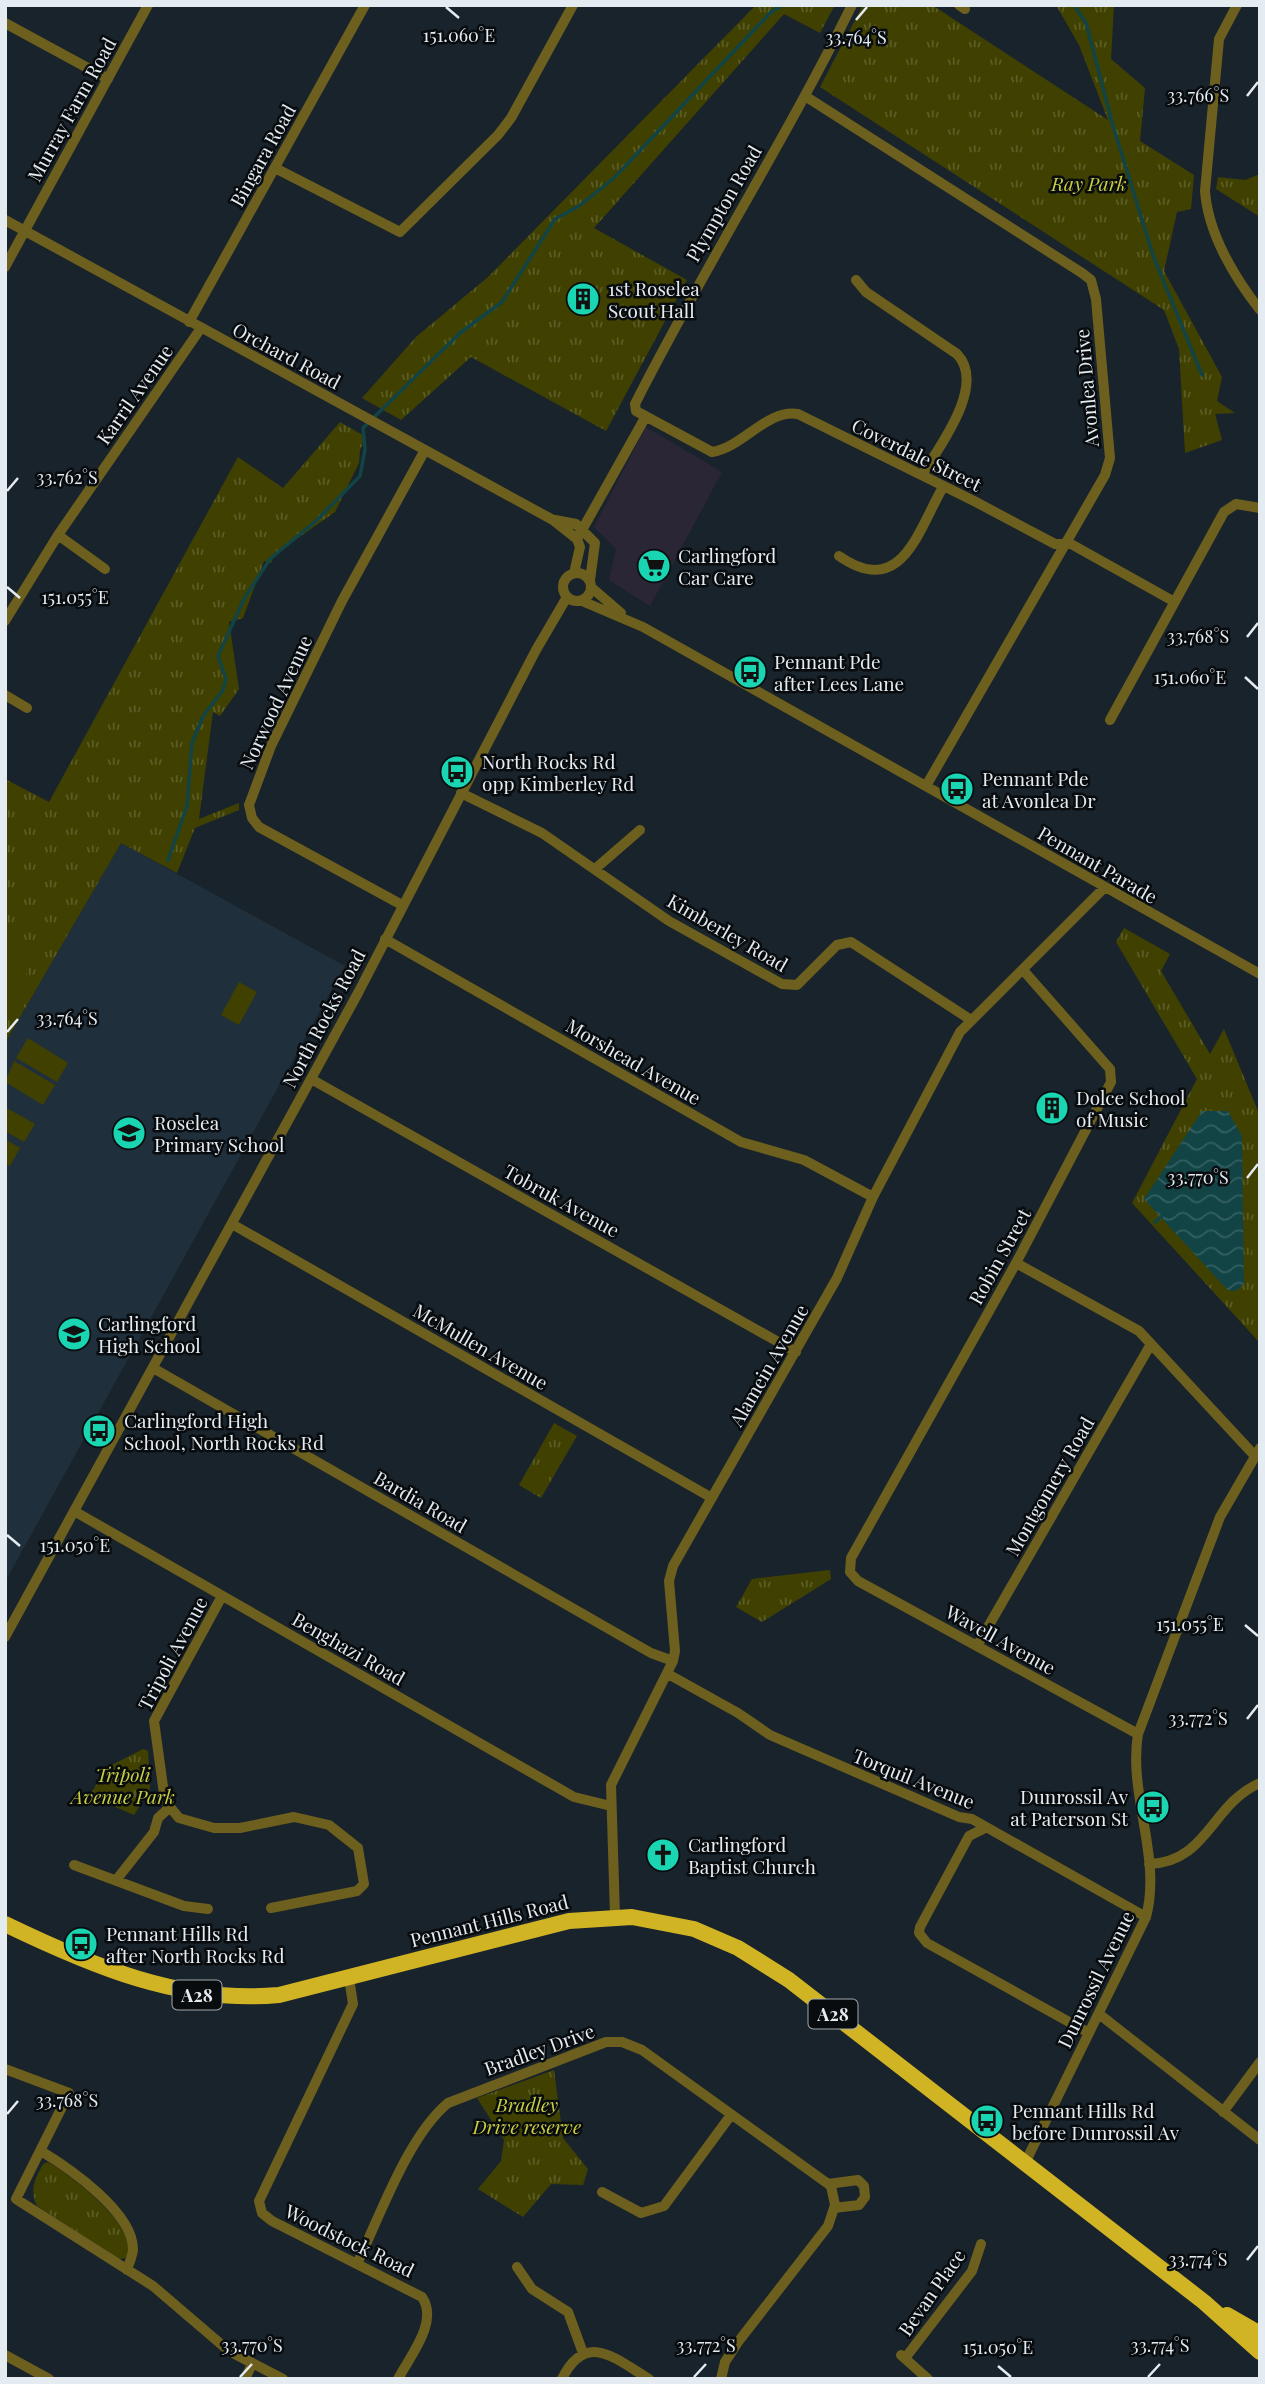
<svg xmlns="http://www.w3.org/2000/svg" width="1265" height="2384" viewBox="0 0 1265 2384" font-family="'Playfair Display',serif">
	<defs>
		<pattern id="park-tufts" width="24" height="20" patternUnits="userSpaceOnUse" patternTransform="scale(1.75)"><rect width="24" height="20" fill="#404100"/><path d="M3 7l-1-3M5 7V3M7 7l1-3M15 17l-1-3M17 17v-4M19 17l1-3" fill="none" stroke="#5b5d26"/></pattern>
		<pattern id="water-waves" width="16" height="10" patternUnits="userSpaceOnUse" patternTransform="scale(1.75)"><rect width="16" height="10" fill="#124446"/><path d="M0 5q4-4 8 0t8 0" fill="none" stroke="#345f61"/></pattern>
	</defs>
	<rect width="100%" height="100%" fill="#19232b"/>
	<path fill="#2b2636" d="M646,427L722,472L650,606L609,580L616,549L594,527Z"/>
	<path fill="#1f2f3b" d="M121,843L345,966L5,1582V1043Z"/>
	<path fill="url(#park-tufts)" d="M756,5H835L820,33L784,14L594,228L687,280L606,431L471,357L401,420L362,398L416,337L488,277Z
		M863,5H932L1108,120L1079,45L1056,5H1114L1111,59L1145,88L1140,141L1194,175L1191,209L1177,212L1164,271L1222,377L1217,401L1235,413L1215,414L1222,440L1185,453L1179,349L1164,310L820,87Z
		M1260,174V217L1216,189L1218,177L1245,180Z
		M340,422L366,437L360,450L359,463L335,512L275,554L271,563L264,561L243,618L229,622L239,689L220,716L213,712L199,819L239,803V810L195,828L177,873L121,843L5,1043V779L49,802L238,457L283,488Z
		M1124,928L1170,954L1161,971L1210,1054L1224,1029L1260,1116V1343L1132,1203L1197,1079L1116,942Z
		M554,1423L577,1436L541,1498L519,1485Z
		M830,1570L831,1579L762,1622L736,1607L752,1579Z
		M143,1749L148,1751L150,1789L134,1815L90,1796L104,1769Z
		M554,2070L563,2138L588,2169L583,2185L551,2184L523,2217L478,2189L501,2161L504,2140L477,2098Z
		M48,2162C70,2175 143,2229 126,2258L119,2259L37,2206C29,2189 35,2179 43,2164Z"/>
	<path fill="#404100" d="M5,929L40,949L5,1012Z
		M239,982L257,992L239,1025L221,1015Z
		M28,1038L68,1063L57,1082L16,1058Z
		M14,1061L55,1085L43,1105L5,1082Z
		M5,1107L35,1124L24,1142L5,1131Z
		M5,1139L20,1148L10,1166L5,1164Z
		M1248,1165H1260V1213H1250Z
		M1251,1220H1260V1268H1253Z"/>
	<path fill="url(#water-waves)" d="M1202,1111H1228L1242,1136L1244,1284L1236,1291L1228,1290L1222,1284L1144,1199Z"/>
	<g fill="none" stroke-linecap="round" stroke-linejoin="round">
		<path stroke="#124446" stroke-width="3.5" d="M1074,5L1086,23L1113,126L1154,258L1202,375
			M168,860L187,806L192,743L203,716L223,690L226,679L218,656L244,599L270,559L317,520L360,476L365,449L363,428L460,333L502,302L555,219L579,206L614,178L771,12L783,5
			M1155,1222L1164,1214"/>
		<path stroke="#6d5f1e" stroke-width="10" d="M852,5C785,141 703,269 635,404L636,411L712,452C742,448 768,408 798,414L974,501L1055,544H1071L1173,601
			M959,5L965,9
			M1237,5L1219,39L1205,191C1208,233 1234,277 1260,310
			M5,23L108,79
			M805,96L1082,273L1091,280L1096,299L1110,458L1105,475L926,786
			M275,168L400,232L498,135L511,118L573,5
			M5,220L553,520L577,539
			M5,267L148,5
			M856,280L866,292L957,354C987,385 939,447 922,475
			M189,322L365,5
			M555,520L576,524L595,543L590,580
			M58,535L105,569
			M839,556C901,599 917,533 943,487
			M563 587a14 14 0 1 1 28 0a14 14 0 1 1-28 0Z
			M574,573L580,547L577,539L646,416
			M592,588L621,613
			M582,601L643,627L1260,974
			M5,621L58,535L201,328
			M5,695L27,708
			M1110,720L1224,512L1236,504L1260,508
			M461,793L542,833L669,921L782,984L797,985L837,945L851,942L971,1020
			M595,869L640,830
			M402,905L259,827L252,818L249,805L271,746L342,601L425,450
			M385,939L741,1142L804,1160L873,1197
			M1023,970L1110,1069L1111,1082L1016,1263L851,1558L850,1572L858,1581L1138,1734
			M311,1079L796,1352
			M232,1224L712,1498
			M1016,1263L1139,1331L1255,1456
			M153,1368L651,1653L673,1661
			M74,1511L574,1797L611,1806
			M222,1596L154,1721L165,1801L179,1818L214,1828H240L294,1817L329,1825L358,1848L364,1884L357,1891L271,1908
			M5,1637L358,993L536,650L567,597
			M977,1646L1151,1344
			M668,1674L738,1713L770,1735L959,1817L972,1819L1146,1917
			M985,1828L969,1836L920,1927L919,1933L927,1943L1089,2033
			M1149,1864C1208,1862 1211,1804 1260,1783
			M74,1865L184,1906L208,1909
			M117,1879L154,1832L158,1818L169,1808
			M615,1916L611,1785L673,1661L675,1651L669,1581L673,1566L837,1278L873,1197L960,1032L1104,888
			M349,1978L353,2004L259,2201L262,2213L272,2221L422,2297C439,2322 410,2356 398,2379
			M1099,2014L1260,2140
			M5,2069L69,2093L16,2199L153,2286L229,2351L283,2379
			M1223,2112L1260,2062
			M41,2151C69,2168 133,2212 133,2249C133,2255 129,2263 127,2270
			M1025,2163L1146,1917C1162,1857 1128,1795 1138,1734L1220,1517L1260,1448
			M828,2184L858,2180L864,2186L865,2197L859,2205L834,2208
			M602,2192L641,2213L664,2206L731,2115
			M357,2264C380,2216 408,2136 448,2103L606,2042H622L642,2050L831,2186L835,2205L828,2226L738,2342L725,2362L721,2379
			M517,2267L532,2289L568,2312L583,2353
			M5,2355L49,2379
			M901,2355L928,2379
			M906,2357L972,2271L981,2244
			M245,2379L252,2364
			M562,2379C586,2330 616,2359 649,2379"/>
		<path stroke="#d1b424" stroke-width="16" d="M5,1924C92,1966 181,2004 279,1995L569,1921L632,1917L694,1929L738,1948L789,1980L1204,2302L1260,2352
			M1227,2315L1260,2334"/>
	</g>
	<path fill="none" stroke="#e4ebf1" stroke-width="2.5" d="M446,7L459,18M856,20L867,7M1247,96L1258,82M7,491L18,478M7,587L20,598M1247,637L1258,623M1245,677L1258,689M7,1032L18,1019M1247,1178L1258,1164M7,1535L20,1546M1245,1625L1258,1636M1247,1719L1258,1705M7,2114L18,2101M1247,2260L1258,2246M998,2366L1011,2377M240,2377L252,2364M694,2377L706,2364M1148,2377L1160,2364"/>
	<defs>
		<symbol id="building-disc" viewBox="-11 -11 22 22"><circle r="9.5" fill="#19d5b2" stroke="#080c0f"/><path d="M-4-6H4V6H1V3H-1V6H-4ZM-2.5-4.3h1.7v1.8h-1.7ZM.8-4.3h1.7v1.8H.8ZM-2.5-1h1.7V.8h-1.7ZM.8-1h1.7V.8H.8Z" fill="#111"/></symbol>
		<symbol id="supermarket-disc" viewBox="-11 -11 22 22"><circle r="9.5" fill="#19d5b2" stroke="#080c0f"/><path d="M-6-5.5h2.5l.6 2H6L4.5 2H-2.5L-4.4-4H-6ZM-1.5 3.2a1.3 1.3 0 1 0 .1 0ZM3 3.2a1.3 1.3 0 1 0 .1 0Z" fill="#111"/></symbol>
		<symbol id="bus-disc" viewBox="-11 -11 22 22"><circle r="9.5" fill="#19d5b2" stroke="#080c0f"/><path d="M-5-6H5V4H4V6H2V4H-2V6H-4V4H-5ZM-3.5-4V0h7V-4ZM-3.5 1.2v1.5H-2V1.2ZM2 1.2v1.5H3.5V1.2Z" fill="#111"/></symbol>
		<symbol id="school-disc" viewBox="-11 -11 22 22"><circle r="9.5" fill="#19d5b2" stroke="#080c0f"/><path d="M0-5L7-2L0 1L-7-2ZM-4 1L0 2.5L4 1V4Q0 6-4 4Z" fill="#111"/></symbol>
		<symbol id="church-disc" viewBox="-11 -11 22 22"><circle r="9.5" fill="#19d5b2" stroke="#080c0f"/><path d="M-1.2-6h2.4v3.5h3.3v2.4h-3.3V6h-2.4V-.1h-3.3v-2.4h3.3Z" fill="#111"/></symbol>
	</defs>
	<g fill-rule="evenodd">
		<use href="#building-disc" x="564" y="280" width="38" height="38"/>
		<use href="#supermarket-disc" x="635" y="547" width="38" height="38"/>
		<use href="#bus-disc" x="731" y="653" width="38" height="38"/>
		<use href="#bus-disc" x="438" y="753" width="38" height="38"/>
		<use href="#bus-disc" x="938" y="770" width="38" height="38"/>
		<use href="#building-disc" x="1033" y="1089" width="38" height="38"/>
		<use href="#school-disc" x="110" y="1114" width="38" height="38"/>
		<use href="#school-disc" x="55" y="1315" width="38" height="38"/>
		<use href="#bus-disc" x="80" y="1412" width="38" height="38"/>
		<use href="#bus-disc" x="1134" y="1788" width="38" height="38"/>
		<use href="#church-disc" x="644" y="1836" width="38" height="38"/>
		<use href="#bus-disc" x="62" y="1925" width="38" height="38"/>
		<use href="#bus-disc" x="968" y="2102" width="38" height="38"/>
	</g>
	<g text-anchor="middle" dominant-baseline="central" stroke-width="5" stroke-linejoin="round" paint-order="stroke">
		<g fill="#080c0f" stroke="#a2a8ad" stroke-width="2">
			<rect x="172.5" y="1980.5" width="49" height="29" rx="5"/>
			<rect x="808.5" y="1999.5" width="49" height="29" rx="5"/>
		</g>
		<g font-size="18" font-weight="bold" fill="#e4ebf1">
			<text x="197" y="1995">A28</text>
			<text x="833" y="2014">A28</text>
		</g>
		<g font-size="19" fill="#e4ebf1" stroke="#080c0f">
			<text transform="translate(71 109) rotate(-61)">Murray Farm Road</text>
			<text transform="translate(262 155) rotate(-61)">Bingara Road</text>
			<text transform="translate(723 203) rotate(-60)">Plympton Road</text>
			<text transform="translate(287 355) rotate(28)">Orchard Road</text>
			<text transform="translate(1086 388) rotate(-95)">Avonlea Drive</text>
			<text transform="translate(134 394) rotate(-55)">Karril Avenue</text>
			<text transform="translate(917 454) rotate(26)">Coverdale Street</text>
			<text transform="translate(275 702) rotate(-65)">Norwood Avenue</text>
			<text transform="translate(1098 864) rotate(30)">Pennant Parade</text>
			<text transform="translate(728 932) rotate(30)">Kimberley Road</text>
			<text transform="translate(323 1018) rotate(-62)">North Rocks Road</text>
			<text transform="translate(634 1061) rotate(30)">Morshead Avenue</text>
			<text transform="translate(562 1200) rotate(29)">Tobruk Avenue</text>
			<text transform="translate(999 1256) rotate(-61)">Robin Street</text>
			<text transform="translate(481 1346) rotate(30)">McMullen Avenue</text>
			<text transform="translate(768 1365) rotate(-60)">Alamein Avenue</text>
			<text transform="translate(1049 1486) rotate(-60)">Montgomery Road</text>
			<text transform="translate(421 1501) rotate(30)">Bardia Road</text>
			<text transform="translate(1001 1639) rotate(29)">Wavell Avenue</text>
			<text transform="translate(349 1648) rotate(30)">Benghazi Road</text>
			<text transform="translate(172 1653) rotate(-62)">Tripoli Avenue</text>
			<text transform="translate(914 1778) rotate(22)">Torquil Avenue</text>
			<text transform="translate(489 1920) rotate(-14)">Pennant Hills Road</text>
			<text transform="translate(1095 1979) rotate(-64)">Dunrossil Avenue</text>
			<text transform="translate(539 2049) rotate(-20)">Bradley Drive</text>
			<text transform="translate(350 2240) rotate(26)">Woodstock Road</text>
			<text transform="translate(931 2292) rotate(-55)">Bevan Place</text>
		</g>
		<g font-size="19" font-style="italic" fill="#cacd3f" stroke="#080c0f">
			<text x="1089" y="183">Ray Park</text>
			<text x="123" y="1774">Tripoli<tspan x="123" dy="22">Avenue Park</tspan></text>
			<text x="527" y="2104">Bradley<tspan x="527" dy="22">Drive reserve</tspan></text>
		</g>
		<g font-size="19" fill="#e4ebf1" stroke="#080c0f" text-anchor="start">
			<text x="608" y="288">1st Roselea<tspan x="608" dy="22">Scout Hall</tspan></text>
			<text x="678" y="555">Carlingford<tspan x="678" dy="22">Car Care</tspan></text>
			<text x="774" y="661">Pennant Pde<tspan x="774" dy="22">after Lees Lane</tspan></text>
			<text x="482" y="761">North Rocks Rd<tspan x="482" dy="22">opp Kimberley Rd</tspan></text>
			<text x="982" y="778">Pennant Pde<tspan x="982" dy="22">at Avonlea Dr</tspan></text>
			<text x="1076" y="1097">Dolce School<tspan x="1076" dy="22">of Music</tspan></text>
			<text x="154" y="1122">Roselea<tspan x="154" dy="22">Primary School</tspan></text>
			<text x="98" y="1323">Carlingford<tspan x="98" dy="22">High School</tspan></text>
			<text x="124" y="1420">Carlingford High<tspan x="124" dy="22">School, North Rocks Rd</tspan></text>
			<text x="1128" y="1796" text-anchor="end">Dunrossil Av<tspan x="1128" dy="22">at Paterson St</tspan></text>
			<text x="688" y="1844">Carlingford<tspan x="688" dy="22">Baptist Church</tspan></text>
			<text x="106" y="1933">Pennant Hills Rd<tspan x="106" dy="22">after North Rocks Rd</tspan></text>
			<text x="1012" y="2110">Pennant Hills Rd<tspan x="1012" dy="22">before Dunrossil Av</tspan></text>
		</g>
	</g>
	<g font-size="18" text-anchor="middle" fill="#e4ebf1" stroke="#080c0f" stroke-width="5" stroke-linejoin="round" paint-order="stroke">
		<text x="459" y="42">151.060°E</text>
		<text x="856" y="44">33.764°S</text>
		<text x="1198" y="102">33.766°S</text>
		<text x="67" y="484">33.762°S</text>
		<text x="75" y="604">151.055°E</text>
		<text x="1198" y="643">33.768°S</text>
		<text x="1190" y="684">151.060°E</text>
		<text x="67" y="1025">33.764°S</text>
		<text x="1198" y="1184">33.770°S</text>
		<text x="75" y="1552">151.050°E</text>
		<text x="1190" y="1631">151.055°E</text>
		<text x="1198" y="1725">33.772°S</text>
		<text x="67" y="2107">33.768°S</text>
		<text x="1198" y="2266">33.774°S</text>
		<text x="252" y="2352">33.770°S</text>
		<text x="706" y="2352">33.772°S</text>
		<text x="1160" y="2352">33.774°S</text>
		<text x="998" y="2354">151.050°E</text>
	</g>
	<rect width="1265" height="2384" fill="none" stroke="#e4ebf1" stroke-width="14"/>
</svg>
